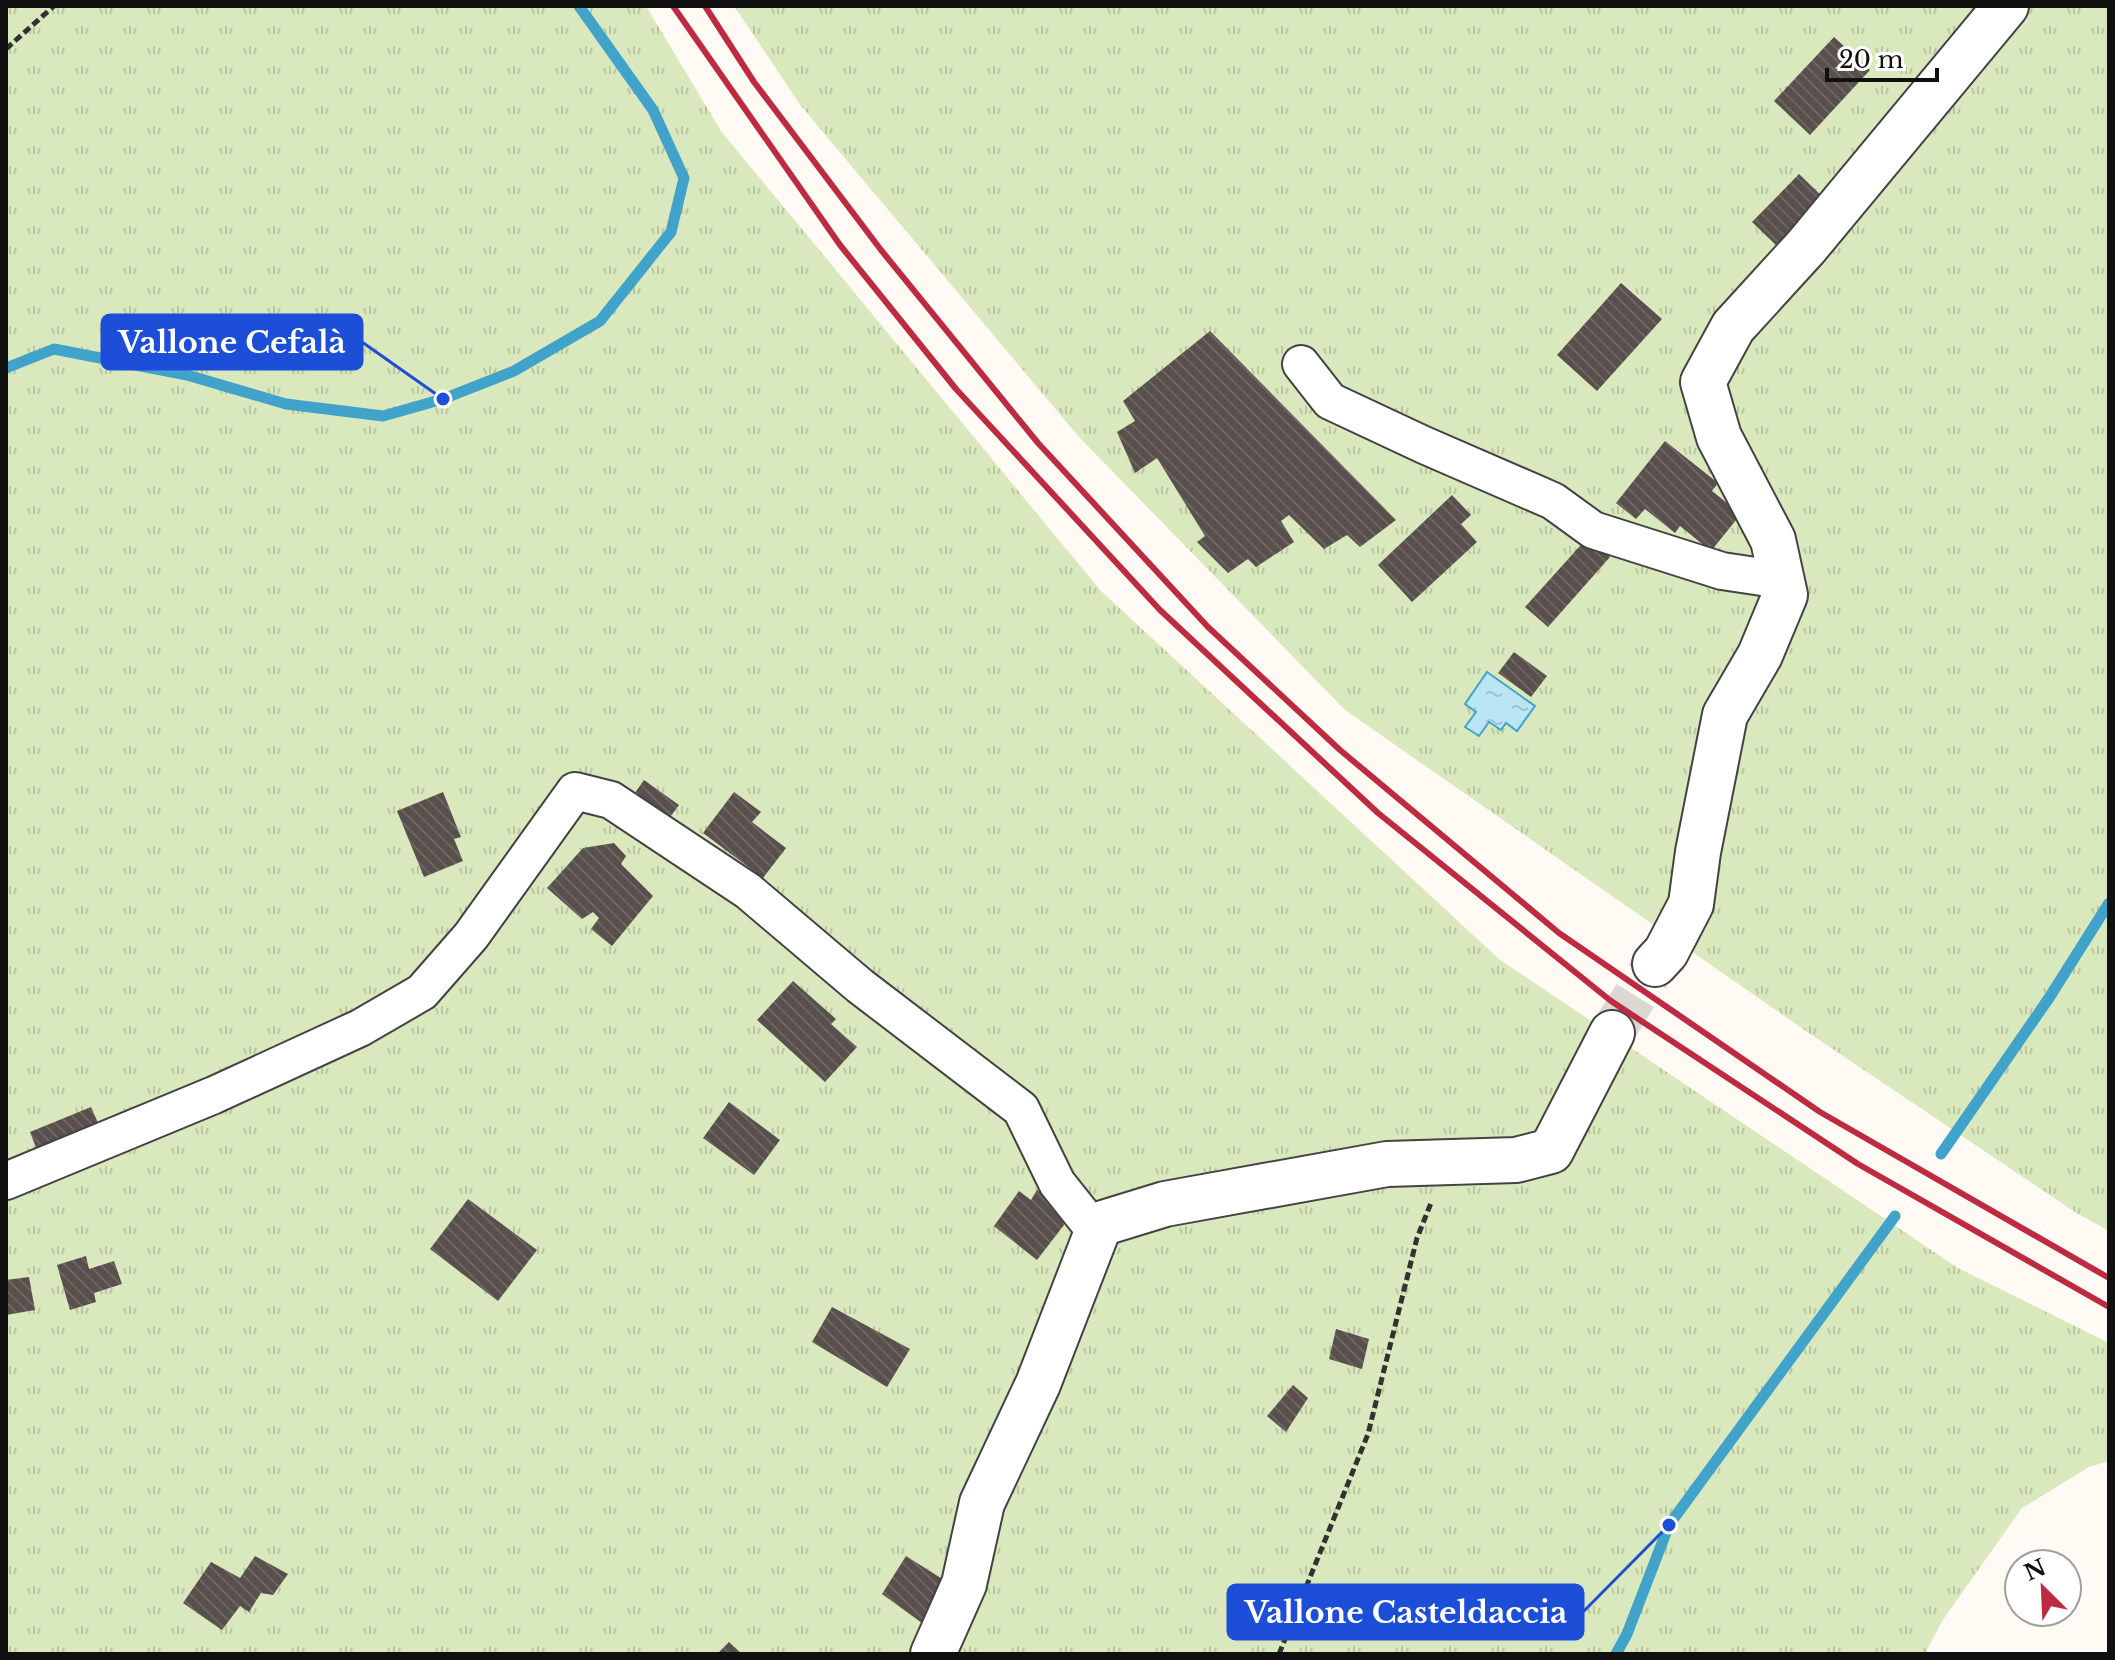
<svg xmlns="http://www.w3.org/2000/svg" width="2115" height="1660" viewBox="0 0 2115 1660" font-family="'Libre Baskerville',serif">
	<defs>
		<pattern id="grass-tufts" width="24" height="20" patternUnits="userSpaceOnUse" patternTransform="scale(2)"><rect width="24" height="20" fill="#d9e9bd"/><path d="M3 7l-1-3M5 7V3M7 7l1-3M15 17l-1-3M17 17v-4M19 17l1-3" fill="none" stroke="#b9c7a1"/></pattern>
		<pattern id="water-ripples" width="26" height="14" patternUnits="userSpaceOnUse" patternTransform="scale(2)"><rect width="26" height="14" fill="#b9e5f5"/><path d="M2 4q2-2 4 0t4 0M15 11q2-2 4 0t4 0" fill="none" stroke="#9ec3d1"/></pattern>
		<pattern id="building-back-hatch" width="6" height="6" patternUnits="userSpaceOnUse" patternTransform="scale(2)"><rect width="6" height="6" fill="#59504d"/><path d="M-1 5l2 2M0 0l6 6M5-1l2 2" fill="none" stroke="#6c6562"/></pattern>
	</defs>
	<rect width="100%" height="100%" fill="#fffbf4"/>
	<path fill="url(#grass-tufts)" d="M6,6H646L721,131L1101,591L1499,959L1958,1268L2109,1343V1461L2089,1467L2022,1508L1942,1621L1925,1654H6Z
		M734,6H2109V1231L2078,1214L1800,1027L1345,710L1079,437L801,106Z"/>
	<path fill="url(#water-ripples)" stroke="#42a3ca" stroke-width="2" d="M1487,672L1535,706L1517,731L1506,723L1501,730L1489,722L1479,736L1465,727L1476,712L1465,704Z"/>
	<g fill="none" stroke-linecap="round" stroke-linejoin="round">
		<path stroke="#42a3ca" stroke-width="11" d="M6,368L54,349L187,375L286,404L383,416L443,399L514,371L600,321L671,232L684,178L653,110L579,6
			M1941,1154L2049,998L2109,903
			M1616,1654L1627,1634L1669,1525L1895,1216"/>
	</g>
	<path fill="url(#building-back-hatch)" d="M1834,37L1870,70L1810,135L1774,101Z
		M1799,174L1828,202L1781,250L1752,222Z
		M1621,283L1662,319L1597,391L1557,355Z
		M1210,331L1396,520L1360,547L1347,535L1324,549L1289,515L1281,521L1294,542L1256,567L1248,559L1228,573L1197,542L1205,536L1157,458L1135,473L1117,432L1135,421L1123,401Z
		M1665,441L1718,483L1712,491L1741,514L1711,551L1680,526L1675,533L1645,509L1636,519L1616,503Z
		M1452,495L1471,515L1461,524L1477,542L1412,602L1378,565Z
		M1588,537L1610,557L1548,627L1525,607Z
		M1514,652L1547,676L1531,697L1498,673Z
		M644,780L679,805L662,828L627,804Z
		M443,792L461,837L454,839L463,861L424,877L397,811Z
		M734,792L761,812L752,822L786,848L763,878L703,833Z
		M614,843L626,856L621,864L653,896L612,946L591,929L599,918L593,912L582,919L547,888L583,848Z
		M793,981L836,1019L831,1024L857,1047L825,1082L757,1020Z
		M729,1102L780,1140L754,1175L703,1138Z
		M91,1107L102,1132L40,1158L30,1132Z
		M1037,1190L1058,1205L1064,1225L1037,1260L994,1226L1019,1191L1031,1200Z
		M468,1199L537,1250L498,1301L430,1249Z
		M86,1256L89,1269L114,1261L122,1284L94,1293L96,1302L70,1310L57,1265Z
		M29,1277L35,1310L6,1315V1280Z
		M832,1307L910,1349L887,1387L812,1342Z
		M1336,1329L1369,1339L1362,1369L1329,1359Z
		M1293,1385L1308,1398L1286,1432L1267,1416Z
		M255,1556L288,1574L273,1595L261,1593L249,1612L240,1606L222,1630L183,1603L211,1562L240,1578Z
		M906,1556L944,1580L922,1623L882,1594Z
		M729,1642L742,1654H717Z"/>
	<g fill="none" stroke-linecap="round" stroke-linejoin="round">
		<path stroke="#dbd8d2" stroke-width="44" stroke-dasharray="44 22" stroke-linecap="butt" d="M1612,1033L1655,964"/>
		<defs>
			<path id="minor" d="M1301,364L1330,401L1424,445L1553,501L1593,530L1722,571L1782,580
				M6,1181L214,1095L360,1028L422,992L471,936L575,791L611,800L748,891L860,986L1021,1109L1057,1183L1096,1232"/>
			<path id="tertiary" d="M1655,964L1666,952L1691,904L1698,852L1725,715L1760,655L1785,595L1773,540L1719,437L1703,382L1733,327L1806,247L2006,6
				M933,1654L964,1584L982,1503L1038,1384L1100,1224L1165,1204L1387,1164L1516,1160L1551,1151L1612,1033"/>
		</defs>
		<use href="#minor" stroke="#434343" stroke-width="40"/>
		<use href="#tertiary" stroke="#434343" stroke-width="48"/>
		<path stroke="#323232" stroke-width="5" stroke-dasharray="8 4" stroke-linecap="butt" d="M6,49L54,6
			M1279,1654L1368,1434L1417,1238L1431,1203"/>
		<use href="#minor" stroke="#fff" stroke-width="36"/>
		<use href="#tertiary" stroke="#fff" stroke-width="44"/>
		<path stroke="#be2a42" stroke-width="6" d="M673,6L840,245L956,389L1160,610L1378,813L1611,1001L1858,1164L2109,1307
			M705,6L754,82L881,250L1038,443L1208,627L1340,750L1559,933L1820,1112L2109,1278"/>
	</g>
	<path fill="none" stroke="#1d4ed8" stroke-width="3" d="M443 399L362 342M1669 1525L1583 1612"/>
	<g fill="#1d4ed8" stroke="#fff" stroke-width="3">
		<circle cx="443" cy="399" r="8"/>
		<circle cx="1669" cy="1525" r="8"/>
	</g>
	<g fill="#1d4ed8" stroke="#1d4ed8" stroke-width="3">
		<rect x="102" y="315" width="260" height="54" rx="8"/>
		<rect x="1228" y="1585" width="355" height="54" rx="8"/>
	</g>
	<g font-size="30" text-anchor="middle" font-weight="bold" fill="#fff">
		<text x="232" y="353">Vallone Cefalà</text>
		<text x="1406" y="1623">Vallone Casteldaccia</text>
	</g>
	<rect width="2115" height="1660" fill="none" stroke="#101010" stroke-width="16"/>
	<g transform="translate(2043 1588) rotate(336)"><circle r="38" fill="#ffffff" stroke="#9f9f9f" stroke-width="2"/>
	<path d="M0-6L14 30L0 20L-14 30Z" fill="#be2a42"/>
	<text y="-12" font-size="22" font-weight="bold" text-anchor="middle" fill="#101010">N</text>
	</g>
	<path d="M1827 68v12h110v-12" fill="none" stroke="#101010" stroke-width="4"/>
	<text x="1839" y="68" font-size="24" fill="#101010" stroke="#ffffff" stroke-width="6" paint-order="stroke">20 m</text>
</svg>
